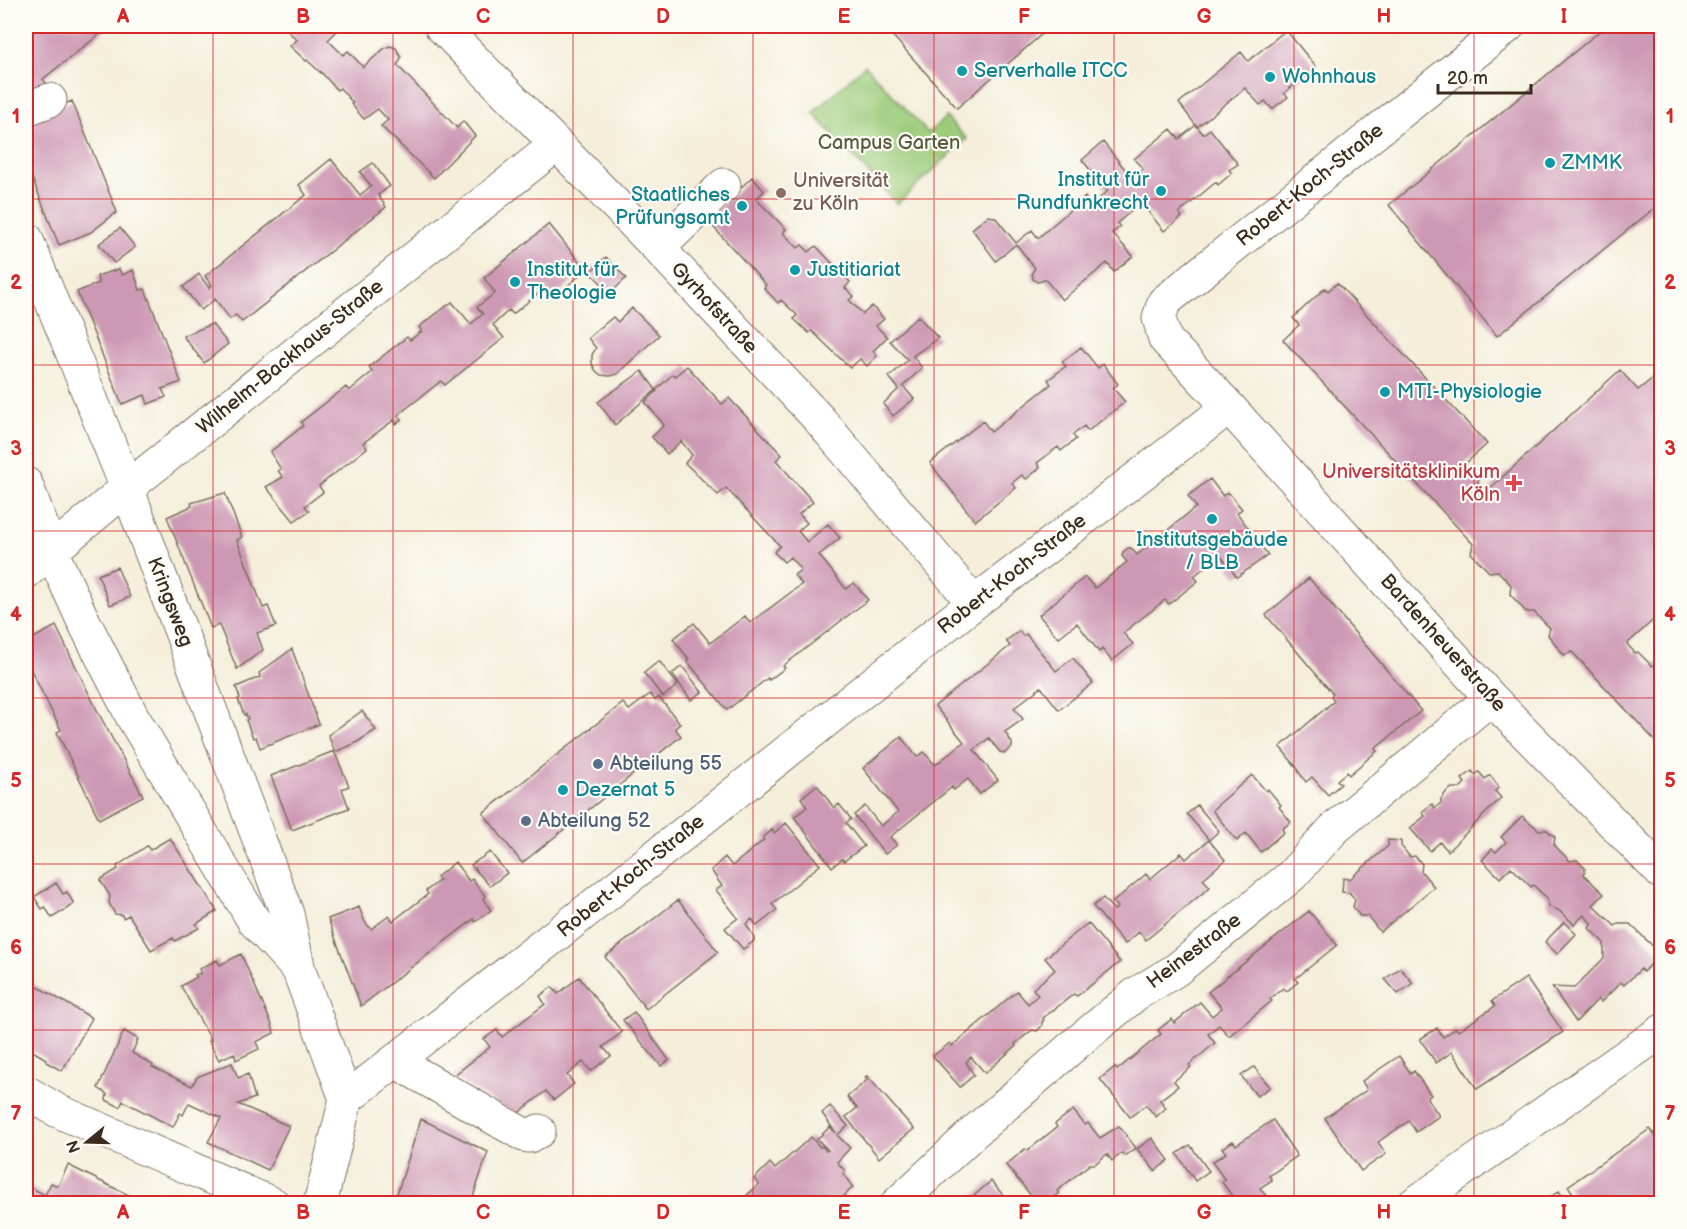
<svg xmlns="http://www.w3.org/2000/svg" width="1687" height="1229" viewBox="0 0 1687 1229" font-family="'Balsamiq Sans',sans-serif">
	<rect width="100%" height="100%" fill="#fdfcf7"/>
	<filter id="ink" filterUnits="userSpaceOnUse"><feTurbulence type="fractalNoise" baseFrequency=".0167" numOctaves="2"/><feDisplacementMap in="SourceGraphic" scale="12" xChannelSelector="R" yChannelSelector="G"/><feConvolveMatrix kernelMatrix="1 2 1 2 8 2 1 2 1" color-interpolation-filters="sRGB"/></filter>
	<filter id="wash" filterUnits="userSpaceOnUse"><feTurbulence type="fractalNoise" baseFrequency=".008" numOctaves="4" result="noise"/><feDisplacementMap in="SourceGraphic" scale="24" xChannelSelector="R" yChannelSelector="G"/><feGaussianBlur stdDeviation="1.35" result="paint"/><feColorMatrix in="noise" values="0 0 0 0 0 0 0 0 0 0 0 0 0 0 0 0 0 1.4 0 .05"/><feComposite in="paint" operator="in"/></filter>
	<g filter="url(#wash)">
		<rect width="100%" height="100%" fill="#f4eeda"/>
		<path fill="#9ccc7a" stroke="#6c7b4c" stroke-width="1.5" d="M865,65L928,133L946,117L967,139L897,204L813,113Z"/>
		<g id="blocks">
			<path fill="#cd98b4" d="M26,26H110L43,79L52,92L26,95Z
				M283,26H342L328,40L343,55L348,51L363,67L385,48L390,46L396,48L401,57L400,61L397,65L457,128L463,121L475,136L434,178L381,126L388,120L378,109L364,119L351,104L353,103L340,88L337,90L321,72V73L307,60L306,61L290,46L297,40Z
				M884,26H1034L1042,34L957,108Z
				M1606,26H1662V202L1497,336L1389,205Z
				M1286,30L1316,67L1284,93L1288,97L1272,109L1265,101L1260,105L1245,88L1197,127L1179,103L1241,52L1248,61Z
				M72,101L117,212L91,232L59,245L26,163V119Z
				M1196,125L1203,134L1210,129L1238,164L1229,170L1232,173L1218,185L1216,182L1179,213L1182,217L1164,231L1141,203L1117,223L1120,227L1112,233L1133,256L1114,272L1107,263L1062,300L1045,279L1042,281L1037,282L1033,279L1032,273L1035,268L1016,244L996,261L972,229L988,216L995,217L1016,243L1032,230L1038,238L1085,197L1091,205L1108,191L1082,160L1103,142L1132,178L1143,169L1134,159L1171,129L1179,139Z
				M331,159L360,195L371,186L360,172L373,163L390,186L378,195L386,207L242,322L236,315L230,319L215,299L201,310L183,287L199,274L209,288L212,285L205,276L306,195L299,185Z
				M752,177L764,191L756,199L786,229L783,233L798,248L802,245L809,252L816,246L850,282L845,288L854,296L849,300L863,314L872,306L884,319L876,326L887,337L873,351L877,356L867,366L860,359L850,368L812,331L809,333L794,319L797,315L781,300L778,303L764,288L766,285L707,220Z
				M549,224L586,270L554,297L546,287L513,314L509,310L493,325L504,338L445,385L441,381L398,415L402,419L396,424L394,420L363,443L367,448L319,486L323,492L305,506L309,511L294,521L266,487L283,477L278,471L281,469L270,452L303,426L301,422L346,387L349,391L372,372L369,367L407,337L410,340L422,331L419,327L452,302L471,324L483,314L477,307L495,293L484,278Z
				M120,228L135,247L114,263L99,244Z
				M606,257L626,278L611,293L590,272Z
				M119,269L122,275L133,270L140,290L145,289L181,382L162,389L166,397L148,404L145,395L122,404L77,292L99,283L97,276Z
				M1337,283L1487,444L1465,464L1479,479L1477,481L1486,492L1620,370L1638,390L1653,378L1662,388V612L1627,644L1635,653L1638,652L1652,666L1662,657V748L1572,652L1564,655L1548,635L1550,628L1534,612H1526L1510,594L1511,585L1498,571L1489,572L1471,553L1473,544L1283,340L1299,325L1293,318L1325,288L1328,291Z
				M632,308L659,335L617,374L610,376L601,375L596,371L592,364V355L596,348L588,338L613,317L618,322Z
				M918,316L938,338L913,356L922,368L903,386L914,399L893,416L883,404L899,389L889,377L908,360L890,341Z
				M212,324L228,344L204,363L183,336Z
				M1081,347L1098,368L1103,364L1118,384L1113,388L1125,402L1088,431L1084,426L1073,435L1076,439L1061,451L1058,447L1037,463L1040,468L1026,479L1022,475L1012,483L1016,488L975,521L930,463L983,421L991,432L1051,384L1048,380L1066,366L1062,362Z
				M687,366L722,404L729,398L782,455L776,460L813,502L799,514L807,523L798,531L807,542L828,524L840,538L819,555L846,589L854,583L868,600L783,666L785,668L769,680L768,678L727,710L687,661L689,659L673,639L694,623L710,643L745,616L750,623L802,584L794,575L801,570L790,557L784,562L774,552L780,546L726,488L718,495L685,463L692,455L681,441L667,454L652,437L664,425L645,402L657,391L656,390L673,374L675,376Z
				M642,371L656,390L615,425L598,402Z
				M1210,479L1223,496L1228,492L1242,509L1237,513L1268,555L1237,577L1220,555L1194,576L1198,581L1169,604L1165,600L1123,633L1133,644L1112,661L1102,649L1099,652L1077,623L1058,638L1039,615L1085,577L1095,588L1127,562L1122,556L1123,552L1128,548H1131L1137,555L1148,546L1196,507L1188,496Z
				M225,493L242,537L237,540L252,579L263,608L268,606L276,626L257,633L263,650L237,669L219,625L211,628L167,517L192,506L191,503Z
				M117,567L130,597L110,605L98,575Z
				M1309,578L1421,711L1375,749L1377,751L1349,775L1347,772L1337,780L1341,784L1328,795L1312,777L1306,782L1298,771V769L1280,747L1334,701L1331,696L1333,694L1266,615Z
				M56,626L98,712L143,796L99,819L57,732L61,730L26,660V642Z
				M1019,631L1023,636L1026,634L1056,671L1073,658L1093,683L1059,710L1041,687L1014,708L1023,719L1005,732L1012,743V747L1005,753L1000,752L989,738L974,750L998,780L980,794L968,779L954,790L952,787L890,837L897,845L885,854L854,815L865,806L881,826L898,812L863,768L901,737L917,757L924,752L935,765L964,742L935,706L1010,646L1006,641Z
				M292,649L319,724L260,748L256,737L253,738L246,720L248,719L246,714L244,715L238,699L240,698L236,687L260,677L259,673Z
				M659,661L678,685L663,697L644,673Z
				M682,666L702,692L691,700L672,674Z
				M650,694L655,700L659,697L680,724L675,728L681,736L522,863L483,813L623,703L629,710Z
				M362,711L376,730L354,744L335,752L328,735Z
				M334,751L349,786L342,789L349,808L292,830L271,776Z
				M1472,771L1475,775L1479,772L1485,779L1490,775L1499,787L1495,791L1501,798L1448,851L1440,842L1430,851L1410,828L1425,816L1422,812L1432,804L1435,808L1441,803V799L1447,791L1452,788H1460L1465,783L1462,779Z
				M1252,775L1266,791L1268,789L1281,805L1279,807L1291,822L1282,829L1284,832L1261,852L1246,833L1237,841L1212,810Z
				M817,785L834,808L839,804L851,819L846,823L864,846L844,861L842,859L832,867L794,817L807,807L801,798Z
				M1197,805L1219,831L1209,840L1187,814Z
				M1522,816L1539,830H1547L1555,837L1554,845L1570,861L1577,860L1585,868L1584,875L1604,894L1593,905L1615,926L1618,924H1630L1661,954L1643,972L1641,969L1624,985L1621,982L1601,1002L1598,999L1576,1022L1552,987L1574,988L1604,958V943L1589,928L1592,924L1584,915L1574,924L1558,910L1549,907L1547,898L1533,885L1531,887L1511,867L1500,878L1482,860L1492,849L1496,852L1506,842L1501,837Z
				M786,823L820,865L772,904L777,910L757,926L752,919L746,924L754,937V941L743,949L725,928L738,918L716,890L722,886L711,870L725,857L732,866L764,840L763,838L772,830L774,833Z
				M170,838L217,911L196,924L199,928L175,941L173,938L151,950L129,915L123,918L122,915L115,914L109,903L110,896L100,880L118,869L117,866L147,846L150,850Z
				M1209,840L1225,860L1203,879L1210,887L1146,940L1139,932L1125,944L1093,906L1103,898L1114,910L1118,907L1113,902L1146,874L1150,879L1181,853L1186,859Z
				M1388,840L1401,841V846L1410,857L1415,856L1422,864L1421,871L1434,887L1380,932L1368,916H1360L1353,907L1355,900L1350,893L1342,892L1343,878L1350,879L1388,846Z
				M490,852L507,873L490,886L471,865Z
				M455,862L469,881L472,879L485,896L483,899L491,910L475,922L474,919L361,1006L328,919L359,907L365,922L371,929L389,916L393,921L428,894L426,891L440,880L437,877Z
				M56,883L63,894L67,892L74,904L52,918L45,907L42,909L34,897Z
				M678,900L718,952L646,1009L605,957Z
				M1309,911L1337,945L1295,979L1298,982L1287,991L1283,988L1270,999L1272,1001L1229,1036L1219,1025L1208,1034L1215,1043L1189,1065L1191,1067L1174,1081L1178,1086L1160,1100L1166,1108L1156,1117L1146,1105L1130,1117L1100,1079L1115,1067L1117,1070L1161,1034L1158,1030L1172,1019L1174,1023L1200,1002L1212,1016L1222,1008L1208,992Z
				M1564,922L1576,934L1557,954L1545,942Z
				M1088,923L1120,962L1077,996L1074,994L1043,1018L1044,1020L1042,1022V1026L1037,1031L1032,1030L1015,1044L1016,1046L985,1073L971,1057L966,1062L974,1075L960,1087L933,1056L950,1043L952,1046L1017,991L1028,1004L1038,995L1033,989L1055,970L1045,958Z
				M241,954L272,1025L274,1033L256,1042L259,1049L236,1060L234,1053L219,1060L209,1041L211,1040L181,986L197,977L195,975L201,973L199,969L217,960L220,965Z
				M1400,968L1413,983L1398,994L1385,979Z
				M579,977L622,1032L603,1047L611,1056L591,1071L583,1062L567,1075L574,1084L554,1100L546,1091L516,1115L452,1077L490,1047L484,1039L497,1030L502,1037L545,1004L540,996L552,987L558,994Z
				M1526,978L1563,1032L1477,1089L1452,1052L1436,1063L1420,1039L1437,1028L1443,1037L1456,1028L1458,1031L1495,1006L1492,1001Z
				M26,980L92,1018L62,1071L46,1062V1059L26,1047Z
				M634,1012L669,1060L661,1066L623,1020Z
				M124,1031L138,1039L132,1053L153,1065L152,1067L192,1086L197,1077L232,1063L238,1078L248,1074L255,1098L238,1104L289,1126L268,1170L208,1142L221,1118L189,1103L183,1115L180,1113L173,1127L123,1101L120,1107L106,1100L107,1094L98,1088Z
				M1399,1056L1411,1074L1414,1071L1431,1095L1427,1098L1439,1116L1416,1132L1409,1121L1378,1142L1386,1154L1361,1171L1325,1118L1367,1090L1362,1081Z
				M1254,1067L1270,1087L1257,1096L1241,1076Z
				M867,1076L914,1129L879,1158L846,1117L857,1108L847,1097L867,1080L865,1077Z
				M830,1106L848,1126L837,1135L850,1148L837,1162L845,1171L843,1174L851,1183L850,1184L853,1187L839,1201L835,1198L829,1203H744L741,1201L759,1184L754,1179L770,1163L775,1169L811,1137L820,1147L822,1146L826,1151L828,1150L817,1139L830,1127L836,1133L822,1113Z
				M1073,1110L1085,1125L1088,1123L1100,1138L1119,1126L1136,1148L1125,1156L1122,1153L1112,1161L1107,1154L1095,1164H1090L1057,1191L1059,1193L1046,1203H1037L1006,1165L1025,1149L1027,1151L1057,1127L1055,1124Z
				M421,1119L488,1152L471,1203H394Z
				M1273,1120L1297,1156L1269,1176L1272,1180L1260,1188L1271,1203H1237L1222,1182L1225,1180L1212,1162L1226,1153L1222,1148L1233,1141L1236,1145Z
				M1650,1129L1662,1145V1198L1653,1203H1580L1568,1186Z
				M1152,1138L1169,1160L1155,1171L1137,1149Z
				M1190,1145L1209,1171L1195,1181L1177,1154Z
				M68,1165L106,1184L145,1203H26V1185L45,1195L51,1183L58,1186Z
				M991,1181L1010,1203H972L969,1200Z
				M1559,1191L1567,1203H1542Z"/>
		</g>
	</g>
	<g filter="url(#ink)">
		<use href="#blocks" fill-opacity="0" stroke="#7c6f60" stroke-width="1.5"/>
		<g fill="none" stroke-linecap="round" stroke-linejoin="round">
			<defs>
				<path id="minor" d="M441,26L658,248L819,419L974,603
					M1508,26L1164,302L1159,318L1165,339L1229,407L1491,698L1662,873
					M26,109L50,100
					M26,238L127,488L287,914L299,971L346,1099L320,1204
					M658,248L724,185
					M26,484L51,550L82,618L132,716L254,921L298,969
					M26,572L127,488L556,145
					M395,1061L524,1135L529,1136L539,1131
					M26,1092L58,1111L273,1204
					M346,1099L560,932L974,603L1229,407
					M897,1204L973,1133L1080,1040L1136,994L1176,970L1291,876L1334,829L1491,698
					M1414,1204L1662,1031"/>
			</defs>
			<use href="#minor" stroke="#7c6f60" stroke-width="35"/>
			<use href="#minor" stroke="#fff" stroke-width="33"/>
		</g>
	</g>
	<path fill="none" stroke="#d62828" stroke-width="1.5" stroke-opacity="0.55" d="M213,26V1204M393,26V1204M573,26V1204M753,26V1204M934,26V1204M1114,26V1204M1294,26V1204M1474,26V1204M26,199H1662M26,365H1662M26,531H1662M26,698H1662M26,864H1662M26,1030H1662"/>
	<g fill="#0f9aa8" stroke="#fdfcf7" stroke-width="2">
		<circle cx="962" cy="71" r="6"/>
		<circle cx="1270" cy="77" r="6"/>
		<circle cx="1550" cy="163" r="6"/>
		<circle cx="1161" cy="191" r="6"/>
		<circle cx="742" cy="206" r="6"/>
		<circle cx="795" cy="270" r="6"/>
		<circle cx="515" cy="282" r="6"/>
		<circle cx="1385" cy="392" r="6"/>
		<circle cx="1212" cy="519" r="6"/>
		<circle cx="563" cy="790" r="6"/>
	</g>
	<circle fill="#8d6e63" stroke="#fdfcf7" stroke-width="2" cx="781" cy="193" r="6"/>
	<path fill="#e0444e" stroke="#fdfcf7" stroke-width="2" d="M1511 474h6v6h6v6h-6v6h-6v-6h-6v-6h6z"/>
	<g fill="#5c6f8a" stroke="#fdfcf7" stroke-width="2">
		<circle cx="598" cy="764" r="6"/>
		<circle cx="526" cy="821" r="6"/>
	</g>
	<g text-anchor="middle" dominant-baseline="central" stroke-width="4.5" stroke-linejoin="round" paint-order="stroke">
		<g font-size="20" fill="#0d838f" stroke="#fdfcf7" text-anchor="start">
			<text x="974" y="71">Serverhalle ITCC</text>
			<text x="1282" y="77">Wohnhaus</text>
			<text x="1562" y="163">ZMMK</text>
			<text x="1149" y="180" text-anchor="end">Institut für<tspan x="1149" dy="23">Rundfunkrecht</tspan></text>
			<text x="730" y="195" text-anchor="end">Staatliches<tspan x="730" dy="23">Prüfungsamt</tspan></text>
			<text x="527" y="270">Institut für<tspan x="527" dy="23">Theologie</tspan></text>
			<text x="807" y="270">Justitiariat</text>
			<text x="1397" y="392">MTI-Physiologie</text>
			<text x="1212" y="540" text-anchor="middle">Institutsgebäude<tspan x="1212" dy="23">/ BLB</tspan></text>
			<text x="575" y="790">Dezernat 5</text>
		</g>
		<g font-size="20" fill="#585b3a" stroke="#fdfcf7">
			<text x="889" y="143">Campus Garten</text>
		</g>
		<g font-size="20" fill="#785e54" stroke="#fdfcf7" text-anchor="start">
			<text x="793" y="181">Universität<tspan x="793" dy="23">zu Köln</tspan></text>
		</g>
		<g font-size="20" fill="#3b2a1e" stroke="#fdfcf7">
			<text transform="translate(1310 185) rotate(-39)">Robert-Koch-Straße</text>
			<text transform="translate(714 308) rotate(47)">Gyrhofstraße</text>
			<text transform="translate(290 357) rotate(-39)">Wilhelm-Backhaus-Straße</text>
			<text transform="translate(1012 574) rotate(-38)">Robert-Koch-Straße</text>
			<text transform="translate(170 602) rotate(69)">Kringsweg</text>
			<text transform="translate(1443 643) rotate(48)">Bardenheuerstraße</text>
			<text transform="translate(631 876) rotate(-39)">Robert-Koch-Straße</text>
			<text transform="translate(1194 951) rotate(-37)">Heinestraße</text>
		</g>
		<g font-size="20" fill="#be3a42" stroke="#fdfcf7" text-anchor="end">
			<text x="1500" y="472">Universitätsklinikum<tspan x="1500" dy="23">Köln</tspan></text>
		</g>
		<g font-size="20" fill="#4e5e75" stroke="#fdfcf7" text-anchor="start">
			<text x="610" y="764">Abteilung 55</text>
			<text x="538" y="821">Abteilung 52</text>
		</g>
	</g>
	<rect width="1687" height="1229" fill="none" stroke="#fdfcf7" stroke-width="66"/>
	<g transform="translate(87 1142) rotate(251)" stroke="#fdfcf7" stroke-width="4.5" paint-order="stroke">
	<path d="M0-4.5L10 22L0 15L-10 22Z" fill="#3b2a1e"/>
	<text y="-9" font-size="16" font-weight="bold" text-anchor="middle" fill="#3b2a1e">N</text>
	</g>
	<path d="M1438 84v9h93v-9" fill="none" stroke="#3b2a1e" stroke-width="3"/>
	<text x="1447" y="84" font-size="18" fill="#3b2a1e" stroke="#fdfcf7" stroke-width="4.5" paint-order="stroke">20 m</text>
	<rect x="33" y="33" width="1621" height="1163" fill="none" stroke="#d62828" stroke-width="2"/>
	<g font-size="20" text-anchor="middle" font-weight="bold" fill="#d62828">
		<text x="123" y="23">A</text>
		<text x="303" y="23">B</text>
		<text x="483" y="23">C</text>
		<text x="663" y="23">D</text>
		<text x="844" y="23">E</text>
		<text x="1024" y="23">F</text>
		<text x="1204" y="23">G</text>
		<text x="1384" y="23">H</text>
		<text x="1564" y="23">I</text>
		<text x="16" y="123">1</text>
		<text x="1670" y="123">1</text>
		<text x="16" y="289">2</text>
		<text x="1670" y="289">2</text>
		<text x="16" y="455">3</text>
		<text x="1670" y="455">3</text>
		<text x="16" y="621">4</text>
		<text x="1670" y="621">4</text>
		<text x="16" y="787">5</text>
		<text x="1670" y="787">5</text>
		<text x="16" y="954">6</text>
		<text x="1670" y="954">6</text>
		<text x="16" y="1120">7</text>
		<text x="1670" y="1120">7</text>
		<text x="123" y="1219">A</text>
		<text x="303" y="1219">B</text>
		<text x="483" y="1219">C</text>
		<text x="663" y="1219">D</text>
		<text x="844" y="1219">E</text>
		<text x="1024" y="1219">F</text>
		<text x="1204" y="1219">G</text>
		<text x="1384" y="1219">H</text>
		<text x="1564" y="1219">I</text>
	</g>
</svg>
